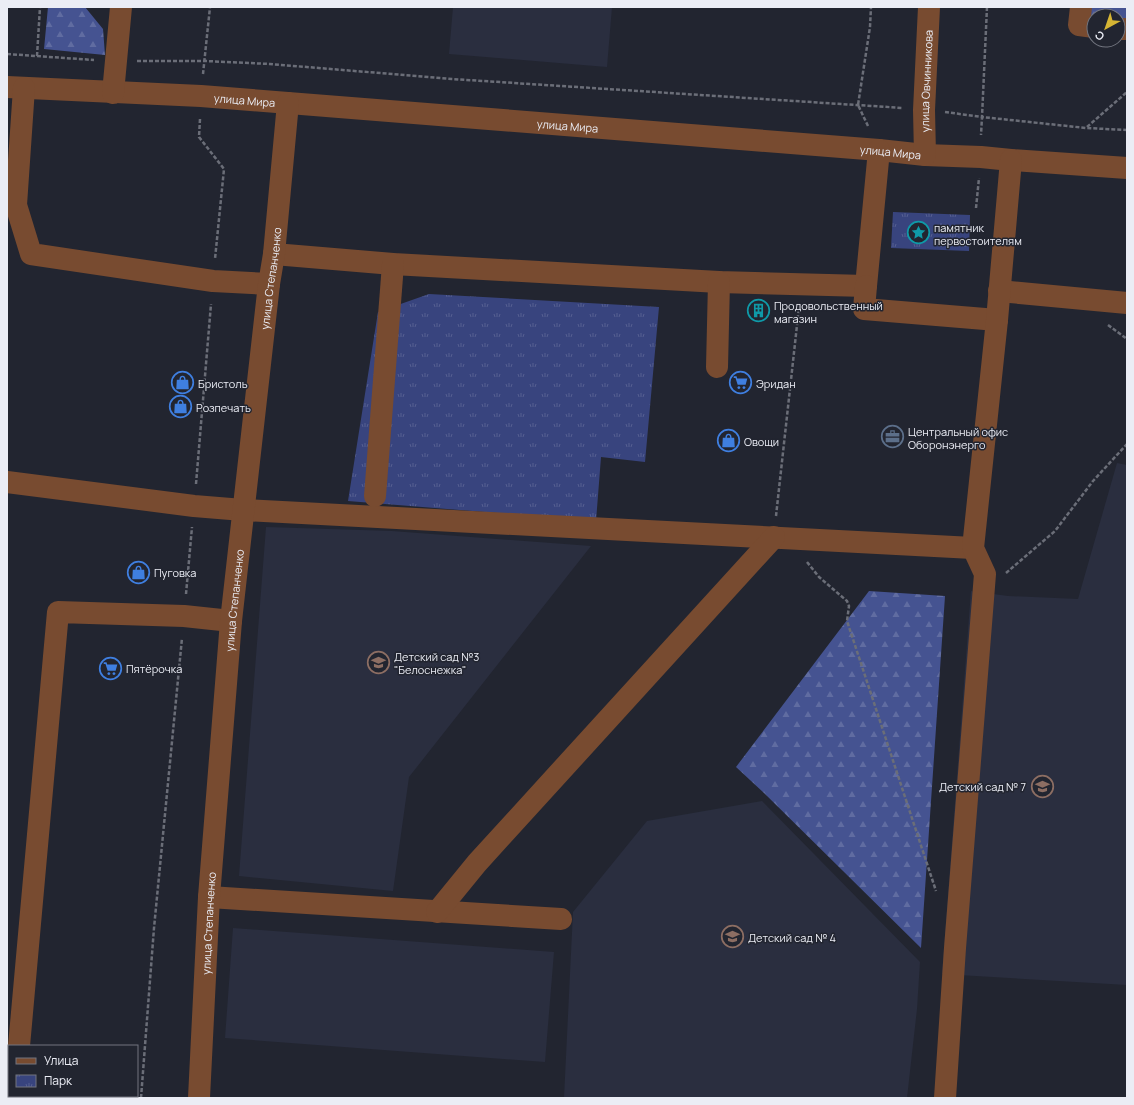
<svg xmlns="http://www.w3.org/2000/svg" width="1134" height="1105" viewBox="0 0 1134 1105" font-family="Manrope,sans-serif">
	<defs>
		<pattern id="forest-firs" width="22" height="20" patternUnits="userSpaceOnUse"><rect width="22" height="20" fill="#455391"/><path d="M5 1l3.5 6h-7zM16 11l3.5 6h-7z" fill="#606ca1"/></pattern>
		<pattern id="park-tufts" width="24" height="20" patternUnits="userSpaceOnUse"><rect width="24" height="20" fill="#38447e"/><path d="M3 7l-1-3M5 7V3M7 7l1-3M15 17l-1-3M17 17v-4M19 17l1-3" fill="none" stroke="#555f91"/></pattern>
	</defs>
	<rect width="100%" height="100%" fill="#222530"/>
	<path fill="#2a2e3f" d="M453,7H612L607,67L449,54Z
		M1117,463L1127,465V985L942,974L971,591L1008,596L1078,599Z
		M266,527L392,531L591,546L409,777L393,891L239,876Z
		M762,801L920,962L917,1009L907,1098H564L573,912L647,821Z
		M233,928L554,952L545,1062L225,1038Z"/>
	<path fill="url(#forest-firs)" d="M48,7H85L103,29L105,55L44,49Z
		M1087,7H1127V22H1118V16H1094L1086,19Z
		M869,591L945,596L921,948L764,793L736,767Z"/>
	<path fill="url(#park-tufts)" d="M893,212L970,215L969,251L891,248Z
		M429,294L659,307L645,462L601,457L596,521L348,501L378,312Z"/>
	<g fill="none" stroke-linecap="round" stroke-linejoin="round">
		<path stroke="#6b6e78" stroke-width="2.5" stroke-dasharray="4 2" stroke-linecap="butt" d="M987,7L982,117L1086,128L1127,130
			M7,54L94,60
			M37,56L40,7
			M137,61H205L270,64L452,79L903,108
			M203,74L210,7
			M945,112L982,117L981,135
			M200,119L199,137L224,169L215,259
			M868,126L858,105L870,27L871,7
			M1087,127L1127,92
			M976,208L979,178
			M1108,325L1127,339
			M196,484L211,304
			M776,516L799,307
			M807,562L819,577L847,601L849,606L847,621L936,891
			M1006,573L1055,531L1093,481L1127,444
			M186,594L192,527
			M141,1098L154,928L182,638"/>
		<g stroke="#784b30" stroke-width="22">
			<path d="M1081,7L1079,25L1094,27"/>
			<path d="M1118,29H1127"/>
			<path id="s1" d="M7,87L201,96L879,150L925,155L981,157L1011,160L1127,168"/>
			<path d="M24,88L16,205L31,254L213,281L269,284"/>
			<path d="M113,93L121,7"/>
			<path id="s2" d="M925,155L924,110L929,7"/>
			<path d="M274,254L393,264L719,282L866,286L879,150"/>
			<path d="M866,286L864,309L997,320"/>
			<path d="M999,291L1127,303"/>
			<path d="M717,367L719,282"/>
			<path d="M7,482L194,506L243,510L973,548"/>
			<path d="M375,496L393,264"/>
			<path d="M209,897L561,919"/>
			<path d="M437,912L477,863L774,537"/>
			<path d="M19,1046L58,612L184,616L231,621"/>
			<path d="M14,1098L15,1096"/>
			<path id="s3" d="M199,1098L209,897L231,621L269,284L274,254L288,103"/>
			<path d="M945,1098L955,948L985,574L973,548L997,320L1011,160"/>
		</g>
	</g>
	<defs>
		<symbol id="sight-ring" viewBox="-11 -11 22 22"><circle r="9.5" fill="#222530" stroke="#0f9aa8" stroke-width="1.5"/><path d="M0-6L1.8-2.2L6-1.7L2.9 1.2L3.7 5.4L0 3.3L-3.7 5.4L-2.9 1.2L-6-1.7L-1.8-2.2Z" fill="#0f9aa8"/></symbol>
		<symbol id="building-ring" viewBox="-11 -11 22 22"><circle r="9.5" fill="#222530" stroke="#0f9aa8" stroke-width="1.5"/><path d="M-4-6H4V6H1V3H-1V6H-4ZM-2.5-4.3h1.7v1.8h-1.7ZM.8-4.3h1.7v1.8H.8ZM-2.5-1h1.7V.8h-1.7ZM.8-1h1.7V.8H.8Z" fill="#0f9aa8"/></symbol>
		<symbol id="shop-ring" viewBox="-11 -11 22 22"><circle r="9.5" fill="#222530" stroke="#3f7fe0" stroke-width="1.5"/><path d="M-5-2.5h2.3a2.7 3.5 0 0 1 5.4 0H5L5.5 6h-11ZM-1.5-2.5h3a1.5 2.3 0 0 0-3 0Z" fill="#3f7fe0"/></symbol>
		<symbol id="supermarket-ring" viewBox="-11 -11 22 22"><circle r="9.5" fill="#222530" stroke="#3f7fe0" stroke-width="1.5"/><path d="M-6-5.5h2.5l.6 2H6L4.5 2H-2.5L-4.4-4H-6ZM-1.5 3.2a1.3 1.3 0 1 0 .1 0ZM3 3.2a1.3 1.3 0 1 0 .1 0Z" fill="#3f7fe0"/></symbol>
		<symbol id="office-ring" viewBox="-11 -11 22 22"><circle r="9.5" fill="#222530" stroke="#5c6f8a" stroke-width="1.5"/><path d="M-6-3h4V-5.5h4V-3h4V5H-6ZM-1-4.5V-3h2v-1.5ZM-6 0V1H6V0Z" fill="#5c6f8a"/></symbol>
		<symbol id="school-ring" viewBox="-11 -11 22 22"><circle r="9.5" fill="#222530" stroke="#8d6e63" stroke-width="1.5"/><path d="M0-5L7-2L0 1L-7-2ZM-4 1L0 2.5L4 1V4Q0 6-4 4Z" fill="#8d6e63"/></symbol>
	</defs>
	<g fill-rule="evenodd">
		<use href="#sight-ring" x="906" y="220" width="25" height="25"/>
		<use href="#building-ring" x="746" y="298" width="25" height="25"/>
		<use href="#shop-ring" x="170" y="370" width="25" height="25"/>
		<use href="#supermarket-ring" x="728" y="370" width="25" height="25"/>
		<use href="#shop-ring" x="168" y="394" width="25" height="25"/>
		<use href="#office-ring" x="880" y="424" width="25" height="25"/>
		<use href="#shop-ring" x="716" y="428" width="25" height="25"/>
		<use href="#shop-ring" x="126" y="560" width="25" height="25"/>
		<use href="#school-ring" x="366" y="650" width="25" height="25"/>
		<use href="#supermarket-ring" x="98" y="656" width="25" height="25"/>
		<use href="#school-ring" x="1030" y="774" width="25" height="25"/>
		<use href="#school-ring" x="720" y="924" width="25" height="25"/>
	</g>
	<g text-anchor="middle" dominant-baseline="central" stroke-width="3" stroke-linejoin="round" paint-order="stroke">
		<g font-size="11" fill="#ebedf5" stroke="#222530">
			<text stroke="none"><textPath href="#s2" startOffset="74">улица Овчинникова</textPath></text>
			<text stroke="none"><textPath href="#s1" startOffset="238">улица Мира</textPath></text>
			<text stroke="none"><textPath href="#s1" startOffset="562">улица Мира</textPath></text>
			<text stroke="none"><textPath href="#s1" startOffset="886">улица Мира</textPath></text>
			<text stroke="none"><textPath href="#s3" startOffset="823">улица Степанченко</textPath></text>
			<text stroke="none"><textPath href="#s3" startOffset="499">улица Степанченко</textPath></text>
			<text stroke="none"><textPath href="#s3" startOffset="175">улица Степанченко</textPath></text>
		</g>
		<g font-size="11" fill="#ebedf5" stroke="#222530" text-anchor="start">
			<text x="934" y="227">памятник<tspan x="934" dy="13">первостоителям</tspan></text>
			<text x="774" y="305">Продовольственный<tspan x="774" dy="13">магазин</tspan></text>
			<text x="198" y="383">Бристоль</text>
			<text x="756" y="383">Эридан</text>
			<text x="196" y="407">Розпечать</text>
			<text x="908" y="431">Центральный офис<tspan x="908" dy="13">Оборонэнерго</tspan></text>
			<text x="744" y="441">Овощи</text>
			<text x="154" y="572">Пуговка</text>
			<text x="394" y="656">Детский сад №3<tspan x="394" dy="13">"Белоснежка"</tspan></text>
			<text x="126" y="668">Пятёрочка</text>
			<text x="1026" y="786" text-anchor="end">Детский сад № 7</text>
			<text x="748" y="937">Детский сад № 4</text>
		</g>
	</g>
	<rect width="1134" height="1105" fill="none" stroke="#ebedf5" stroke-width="16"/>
	<rect x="8" y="1045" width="130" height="52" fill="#222530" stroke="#72757f"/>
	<rect x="16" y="1058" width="20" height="6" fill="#784b30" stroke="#72757f"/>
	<text x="44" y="1065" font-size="12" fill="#ebedf5">Улица</text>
	<rect x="16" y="1075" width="20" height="12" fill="url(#park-tufts)" stroke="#72757f"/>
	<text x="44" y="1085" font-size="12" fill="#ebedf5">Парк</text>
	<g transform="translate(1106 28) rotate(220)"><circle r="19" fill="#222530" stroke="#72757f"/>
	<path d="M0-3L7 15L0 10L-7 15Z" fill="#d6b534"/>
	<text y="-6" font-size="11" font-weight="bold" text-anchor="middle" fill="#ebedf5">С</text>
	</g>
</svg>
